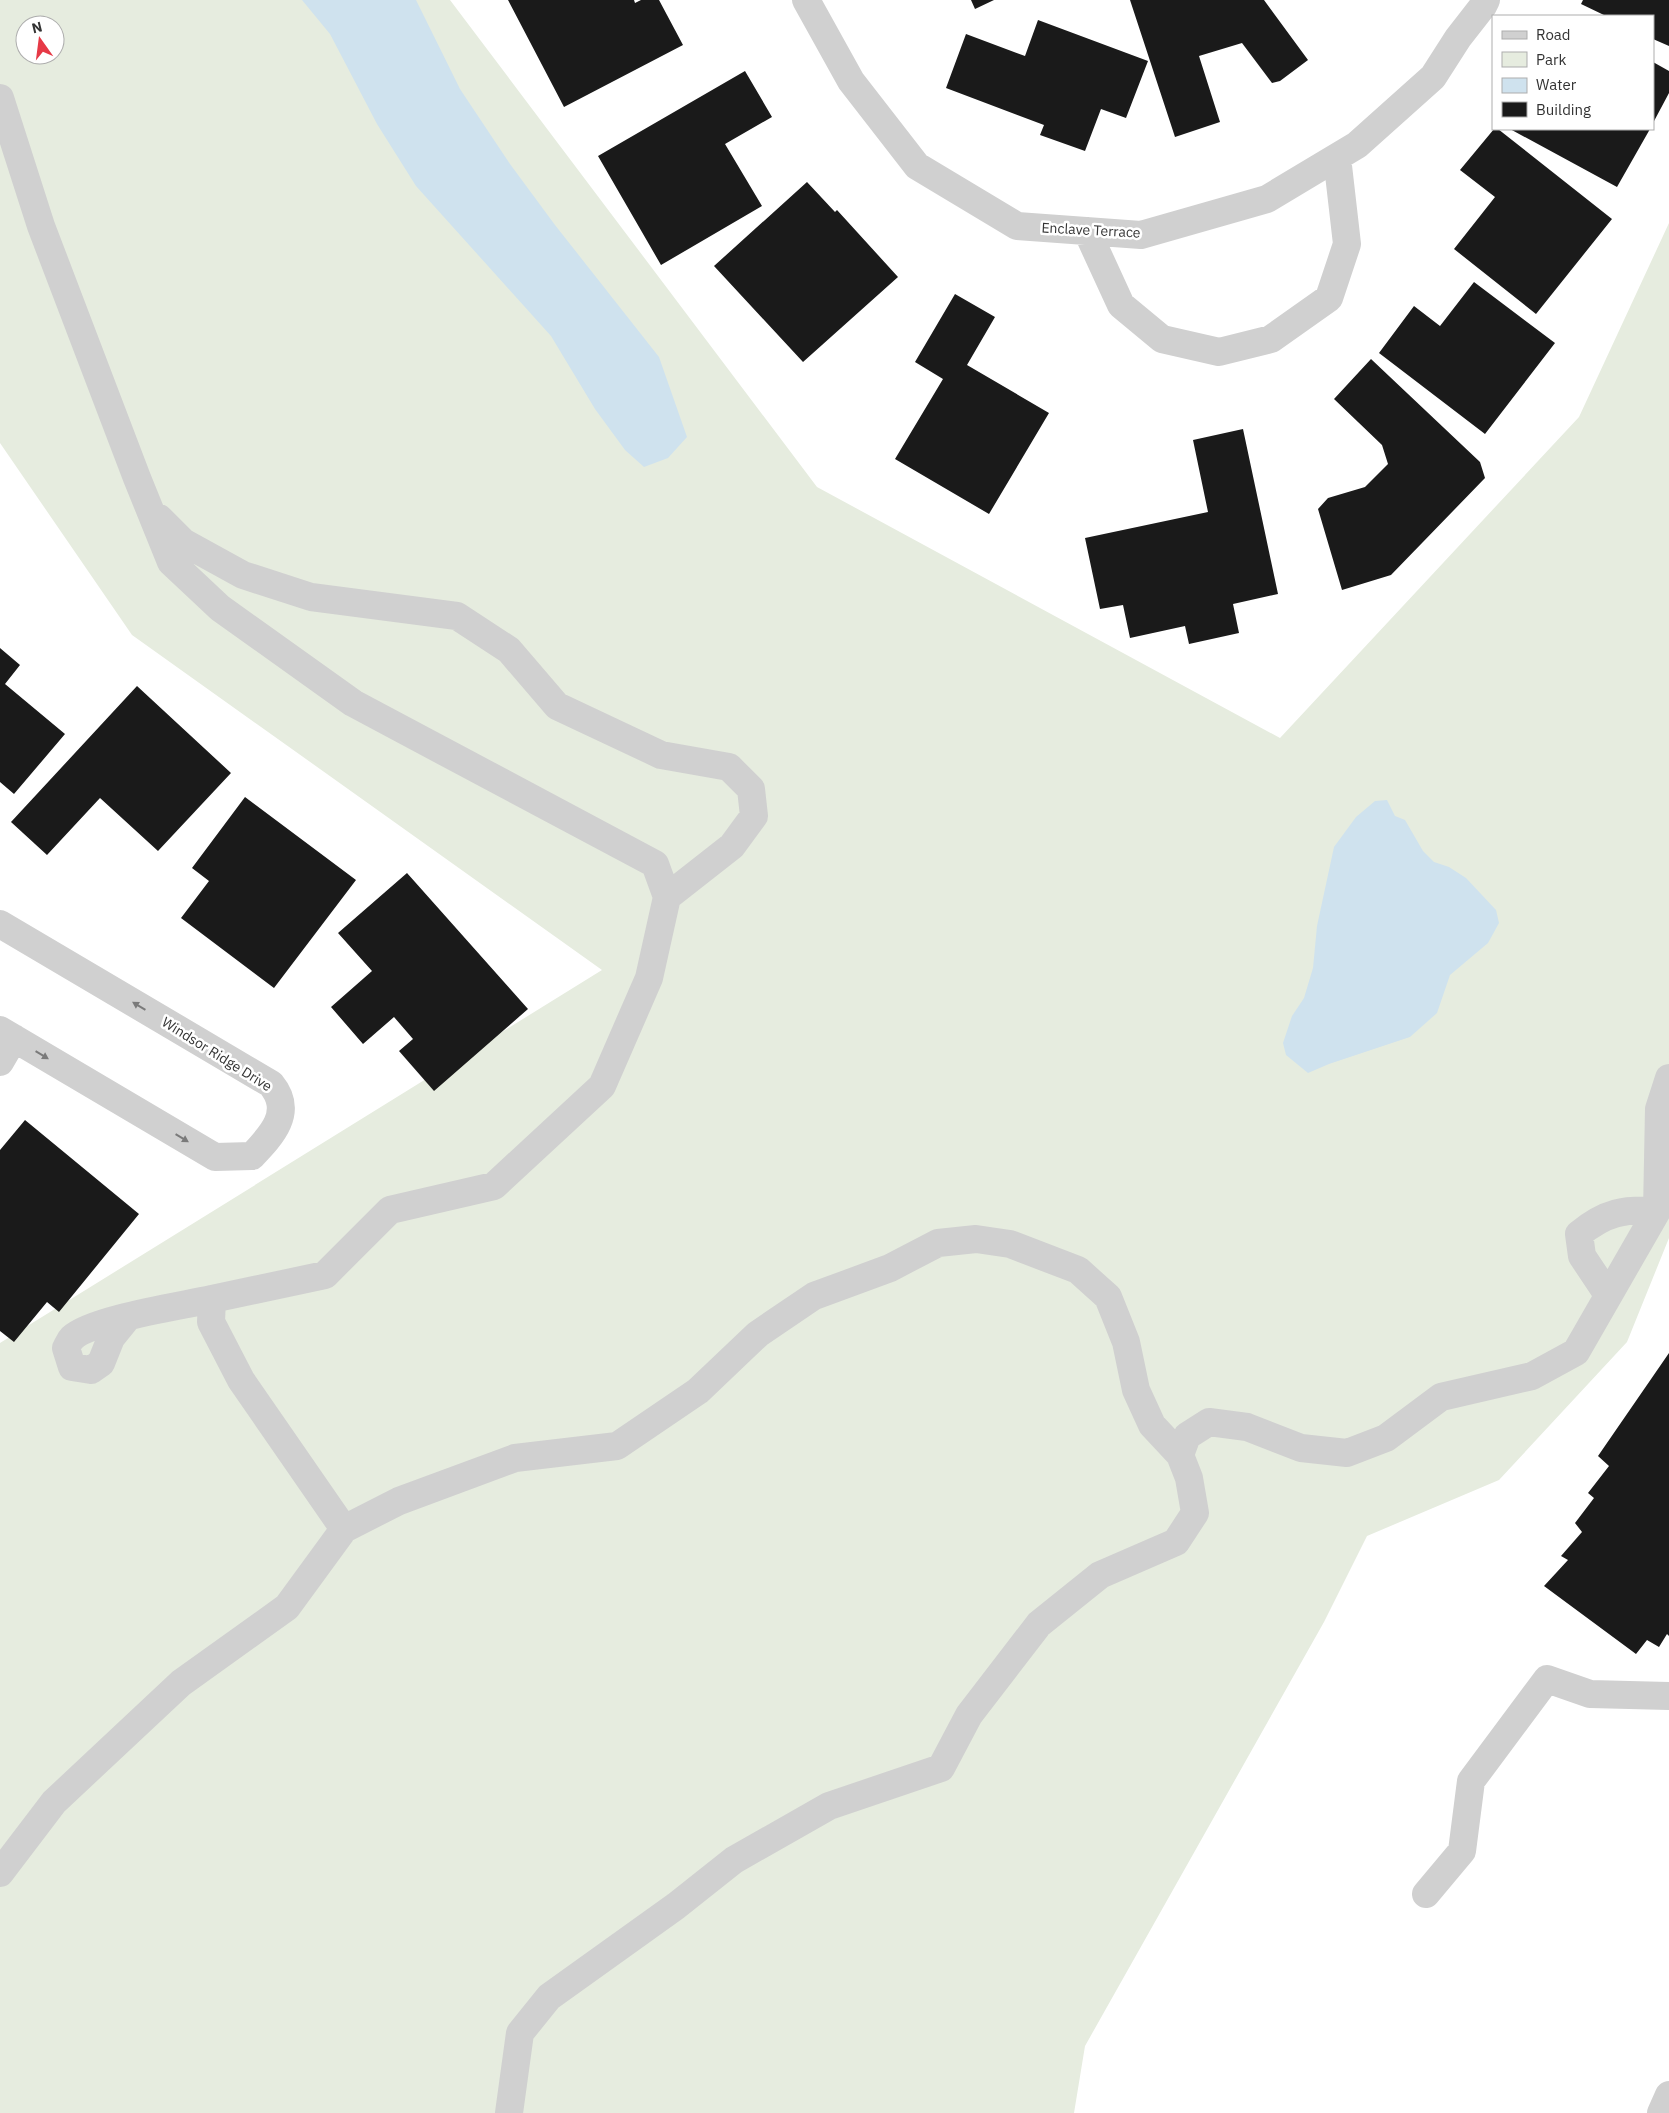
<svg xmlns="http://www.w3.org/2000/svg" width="1669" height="2113" viewBox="0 0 1669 2113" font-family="'IBM Plex Sans',sans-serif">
	<rect width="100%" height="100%" fill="#fff"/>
	<path fill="#e6ecdf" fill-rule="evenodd" d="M0,0H450L817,487L1280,738L1579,417L1669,223V1238L1627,1342L1499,1480L1367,1536L1324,1622L1085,2046L1074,2113H0V1343L602,970L132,635L0,443ZM25,25H55V55H25Z"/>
	<path fill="#cfe2ee" d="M302,0H416L460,89L510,164L555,225L659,357L687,437L668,458L644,467L625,450L595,409L551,336L416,186L377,124L330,34Z
		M1387,800L1395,816L1405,820L1423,851L1434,862L1449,867L1466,878L1496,910L1499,923L1488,943L1450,975L1437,1013L1410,1037L1329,1064L1308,1073L1286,1055L1283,1043L1292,1016L1304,998L1313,968L1317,926L1334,847L1356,817L1375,801Z"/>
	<path fill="#1a1a1a" d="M508,0H634L635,3L641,0H659L683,45L564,107Z
		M971,0H994L975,9Z
		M1130,0H1264L1308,60L1280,81L1272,83L1242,43L1199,56L1220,122L1175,137Z
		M1583,0H1669V46L1653,39V16H1606L1581,4Z
		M1038,20L1148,61L1126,118L1101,109L1085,151L1040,135L1044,125L946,88L966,34L1025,56Z
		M1653,62L1669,71V93L1653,123Z
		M745,71L772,117L725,144L762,206L661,265L598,156Z
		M1494,129H1498L1612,219L1536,314L1454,249L1495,197L1460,170Z
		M1510,129H1650L1617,187Z
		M807,182L835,212L837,210L898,277L803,362L714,266Z
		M1474,282L1555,343L1485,434L1379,353L1414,306L1440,326Z
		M955,294L995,317L967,365L1049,413L989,514L895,459L943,379L915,362Z
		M1371,359L1480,462L1485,478L1391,575L1342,590L1318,509L1328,498L1365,487L1388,464L1382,445L1334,399Z
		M1243,429L1278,594L1233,604L1239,633L1189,644L1185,626L1130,638L1123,605L1100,609L1085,538L1208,512L1193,440Z
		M0,648L20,665L5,684L65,734L14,794L0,782Z
		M137,686L231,773L158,851L100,798L47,855L11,822Z
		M245,797L356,880L274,988L181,918L209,881L192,868Z
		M407,873L528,1009L434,1091L399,1051L413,1039L394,1017L363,1044L331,1007L372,971L338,933Z
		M25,1120L139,1214L59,1312L47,1302L14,1342L0,1331V1150Z
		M1669,1353V1636L1667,1634L1659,1647L1647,1640L1636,1654L1544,1586L1568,1560L1561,1556L1582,1532L1575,1523L1594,1498L1588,1493L1609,1466L1598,1456Z"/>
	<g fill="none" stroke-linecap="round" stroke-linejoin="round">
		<path stroke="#d0d0d0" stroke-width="28" d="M806,0L851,81L917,166L1017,226L1141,235L1267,199L1357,145L1433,77L1458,38L1483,6L1486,0
			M0,98L41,226L137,478L171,562L220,608L353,703L655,864L667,897L649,978L602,1086L494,1186L390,1210L325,1275L212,1299L211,1322L241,1380L344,1529
			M1087,231L1121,305L1162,339L1219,352L1271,339L1329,298L1347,244L1337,157
			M159,518L183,542L243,575L311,597L457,616L509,650L557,706L661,755L729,767L751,789L754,816L732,846L667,897
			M0,924L271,1084C294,1112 272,1135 252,1156L215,1157L0,1030
			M0,1062L14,1038
			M1608,1295L1582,1256L1579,1234C1606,1212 1624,1209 1657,1211
			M128,1317L111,1338L101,1363L91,1370L72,1367L66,1348C68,1345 69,1341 72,1338C92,1319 182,1306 212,1299
			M1180,1455L1187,1436L1209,1422L1247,1427L1301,1448L1347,1453L1386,1438L1441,1397L1532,1376L1576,1352L1657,1211L1659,1109L1669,1078
			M0,1873L54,1802L181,1683L287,1607L344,1529L399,1501L515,1458L617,1446L698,1391L758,1334L814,1296L890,1268L938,1243L976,1239L1010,1244L1078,1270L1108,1297L1126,1342L1136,1390L1152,1425L1180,1455L1189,1478L1195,1513L1176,1542L1100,1575L1039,1624L969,1715L941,1768L829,1806L734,1860L676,1906L549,1997L520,2033L509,2113
			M1426,1894L1462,1851L1471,1781L1547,1679L1590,1694L1669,1696
			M1661,2113L1669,2095"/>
	</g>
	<defs><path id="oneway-solid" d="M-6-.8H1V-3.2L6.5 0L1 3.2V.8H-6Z" transform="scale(1.25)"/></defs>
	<g fill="#7a7a7a">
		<use href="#oneway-solid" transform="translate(139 1006) rotate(-149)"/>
		<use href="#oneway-solid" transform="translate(42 1055) rotate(31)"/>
		<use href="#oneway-solid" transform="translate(182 1138) rotate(31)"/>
	</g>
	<g text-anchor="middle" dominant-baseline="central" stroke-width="5" stroke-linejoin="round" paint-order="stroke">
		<g font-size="14" fill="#333" stroke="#fff">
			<text transform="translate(1091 230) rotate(3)">Enclave Terrace</text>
			<text transform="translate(217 1054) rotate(32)">Windsor Ridge Drive</text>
		</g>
	</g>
	<rect x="1492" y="15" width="162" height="115" fill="#ffffff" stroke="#adadad"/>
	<rect x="1502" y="31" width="25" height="8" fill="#d0d0d0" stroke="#adadad"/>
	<text x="1536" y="40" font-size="15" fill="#333333">Road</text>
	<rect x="1502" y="52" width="25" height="15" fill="#e6ecdf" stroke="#adadad"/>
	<text x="1536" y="65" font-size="15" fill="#333333">Park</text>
	<rect x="1502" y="78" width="25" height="15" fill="#cfe2ee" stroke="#adadad"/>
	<text x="1536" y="90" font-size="15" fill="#333333">Water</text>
	<rect x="1502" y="102" width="25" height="15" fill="#1a1a1a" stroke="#adadad"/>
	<text x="1536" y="115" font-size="15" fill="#333333">Building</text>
	<g transform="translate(40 40) rotate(346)"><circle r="24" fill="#ffffff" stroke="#adadad"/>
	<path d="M0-4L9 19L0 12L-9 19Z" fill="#e63946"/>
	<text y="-8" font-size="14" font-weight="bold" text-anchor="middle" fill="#333333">N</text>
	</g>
</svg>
